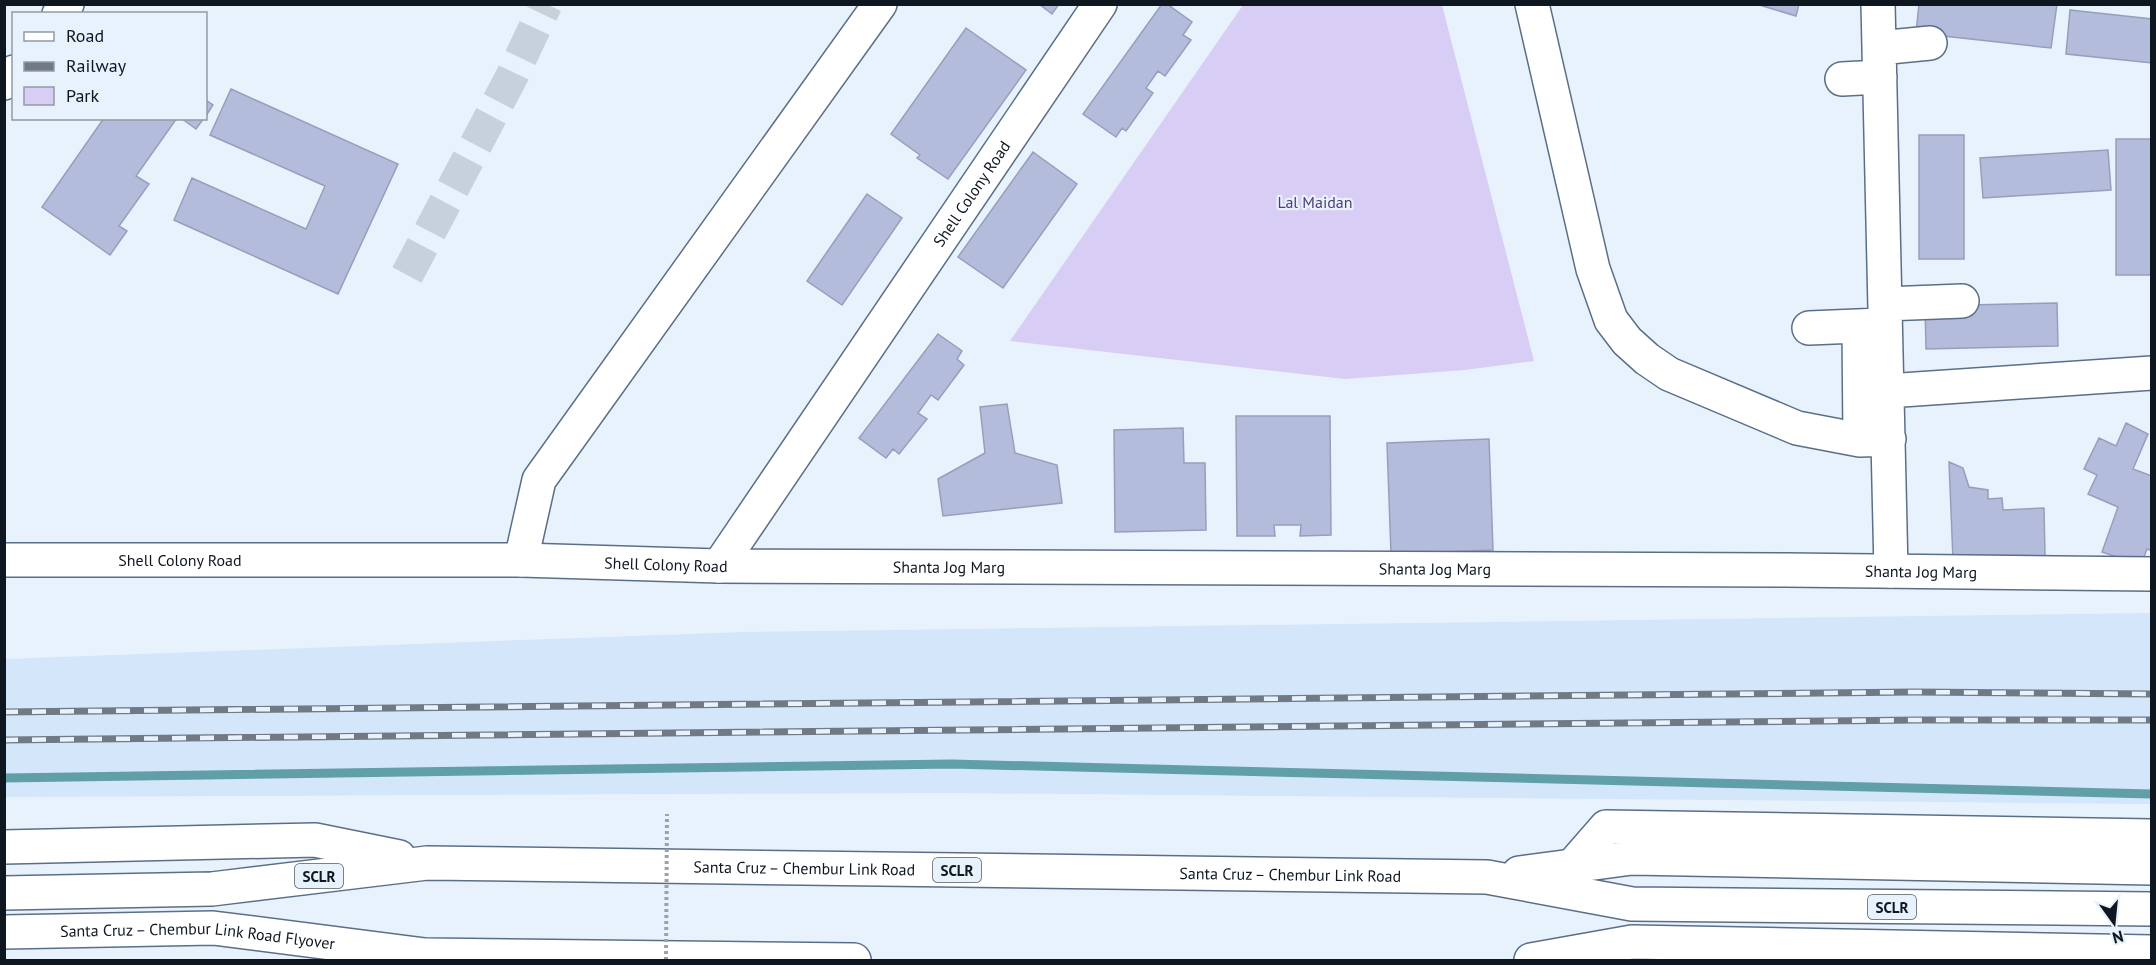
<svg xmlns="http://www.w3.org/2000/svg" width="2156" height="965" viewBox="0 0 2156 965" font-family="'PT Sans',sans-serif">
	<rect width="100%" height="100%" fill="#e8f2fd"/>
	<path fill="#d4e6fa" d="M2151,613V804L949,793L5,797V659L744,632Z"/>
	<path fill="#d8cdf5" d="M1243,5H1442L1534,361L1465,370L1345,379L1010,341Z"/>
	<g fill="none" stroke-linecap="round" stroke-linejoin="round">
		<path stroke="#609fa7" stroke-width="9" d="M4,778L952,764L2152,794"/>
	</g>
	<path fill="#b4bcdb" stroke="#969ebc" stroke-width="1.5" d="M1039,4H1059L1052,14Z
		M1162,4H1167L1192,22L1183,35L1191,40L1165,76L1158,71L1146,88L1153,93L1126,131L1122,128L1116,137L1083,114Z
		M1756,4H1799L1796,16Z
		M1919,4H2057L2051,48L1916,33Z
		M2070,10L2152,19V63L2066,54Z
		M966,28L1026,70L948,179L917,158L920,155L891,134Z
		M231,89L398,164L338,294L174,220L192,178L306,229L325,186L210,135Z
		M206,100L213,105L206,116Z
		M104,118H177L136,176L149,184L119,226L127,231L110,255L42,207Z
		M181,118H204L196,129Z
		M1919,135H1964V259H1919Z
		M2116,139H2152V275H2116Z
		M2108,150L2111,190L1983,198L1980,158Z
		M1033,152L1077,184L1003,288L958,257Z
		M867,194L902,218L842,305L807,281Z
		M2057,303L2058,346L1926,349L1925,306Z
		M938,334L962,351L957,359L964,365L938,400L931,395L918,413L927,419L899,454L893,449L886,458L859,438Z
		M1007,404L1015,453L1057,465L1062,503L943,516L938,479L985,453L980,407Z
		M1236,416H1330L1331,535L1300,536L1301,525H1274L1275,536H1237Z
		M2126,423L2148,434L2133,469L2152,476V551L2147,549L2141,565L2102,552L2118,507L2088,494L2097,475L2084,469L2099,438L2116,446Z
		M1183,428L1184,463H1205L1206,530L1115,532L1114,430Z
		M1489,439L1493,550L1391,554L1387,443Z
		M1949,462L1963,468L1969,487L1988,490V499L2002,498L2003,510L2044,508L2045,556L1953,560Z"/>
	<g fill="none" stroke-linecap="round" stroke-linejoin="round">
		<path stroke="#c7d1dc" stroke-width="33" stroke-dasharray="33 16" stroke-linecap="butt" d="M407,275L512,76L546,4"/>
		<defs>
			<path id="street" d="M1532,4L1593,269L1611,320L1627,341L1647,359L1669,374L1797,428L1860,440L1889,439
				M1878,4L1891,571
				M1879,48L1930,43
				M1842,79L1880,77
				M1885,304L1962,301
				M1859,326L1860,440
				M1809,328L1881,325
				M1887,391L2152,373
				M521,560L539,480L880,4
				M1572,866L1606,827L2152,836"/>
			<g id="secondary">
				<path d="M59,14L67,4"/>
				<path d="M4,83L14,72"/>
				<path id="s1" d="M4,560H521L719,566L1786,570L2152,574"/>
				<path id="s2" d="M719,566L1100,4"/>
			</g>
			<g id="highway">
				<path d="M4,847L315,840L399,857"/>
				<path d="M1519,873L1632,858L2152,868"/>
				<path id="s3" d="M4,893L212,889L427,863L1487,877L1632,904L2152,909"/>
				<path id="s4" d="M4,932L213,928L425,955L854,960"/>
				<path d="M1531,960L1632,942L2152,952"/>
			</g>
		</defs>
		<use href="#street" stroke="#5a6f87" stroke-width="36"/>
		<use href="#secondary" stroke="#5a6f87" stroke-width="36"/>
		<use href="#highway" stroke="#5a6f87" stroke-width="36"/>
		<use href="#street" stroke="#fff" stroke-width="33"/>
		<use href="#secondary" stroke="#fff" stroke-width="33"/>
		<use href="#highway" stroke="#fff" stroke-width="33"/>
		<defs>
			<path id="rail" d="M4,712L1914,692L2152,694
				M4,740L1918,720H2152"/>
		</defs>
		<use href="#rail" stroke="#717a84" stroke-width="7"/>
		<use href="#rail" stroke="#e8f2fd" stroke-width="4.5" stroke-dasharray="14" stroke-linecap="butt"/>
		<path stroke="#99a2ad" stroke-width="4" stroke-dasharray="3 3" stroke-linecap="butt" d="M666,960L667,814"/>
	</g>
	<g text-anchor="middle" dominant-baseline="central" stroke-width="4.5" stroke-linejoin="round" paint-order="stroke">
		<g fill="#e8f2fd" stroke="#4f5862" stroke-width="1.5">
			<rect x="933" y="858" width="48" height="24" rx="4.5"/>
			<rect x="295" y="864" width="48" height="24" rx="4.5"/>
			<rect x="1868" y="895" width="48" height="24" rx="4.5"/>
		</g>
		<g font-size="15" font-weight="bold" fill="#0e1620">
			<text x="957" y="870">SCLR</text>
			<text x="319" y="876">SCLR</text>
			<text x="1892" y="907">SCLR</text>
		</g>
		<g font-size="16" fill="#0e1620" stroke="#e8f2fd">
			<text stroke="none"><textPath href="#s2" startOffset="450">Shell Colony Road</textPath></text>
			<text stroke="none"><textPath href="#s1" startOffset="662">Shell Colony Road</textPath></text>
			<text stroke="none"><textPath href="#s1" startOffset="176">Shell Colony Road</textPath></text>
			<text stroke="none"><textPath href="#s1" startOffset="945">Shanta Jog Marg</textPath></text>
			<text stroke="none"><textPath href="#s1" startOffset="1431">Shanta Jog Marg</textPath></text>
			<text stroke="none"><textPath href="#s1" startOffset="1917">Shanta Jog Marg</textPath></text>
			<text stroke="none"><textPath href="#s3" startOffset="802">Santa Cruz – Chembur Link Road</textPath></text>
			<text stroke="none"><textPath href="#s3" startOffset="1288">Santa Cruz – Chembur Link Road</textPath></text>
			<text stroke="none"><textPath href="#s4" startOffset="194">Santa Cruz – Chembur Link Road Flyover</textPath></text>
		</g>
		<g font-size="16" fill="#4f3c75" stroke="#e8f2fd">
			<text x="1315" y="202">Lal Maidan</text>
		</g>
	</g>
	<rect width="2156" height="965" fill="none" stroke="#0e1620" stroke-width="12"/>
	<rect x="12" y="12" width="195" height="108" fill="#e8f2fd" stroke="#919aa5" stroke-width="1.5"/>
	<rect x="24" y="32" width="30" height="9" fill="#ffffff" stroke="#919aa5" stroke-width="1.5"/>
	<text x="66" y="42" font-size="18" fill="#0e1620">Road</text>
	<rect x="24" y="62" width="30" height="9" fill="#717a84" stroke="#919aa5" stroke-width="1.5"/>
	<text x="66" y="72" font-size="18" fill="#0e1620">Railway</text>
	<rect x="24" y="87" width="30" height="18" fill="#d8cdf5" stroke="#919aa5" stroke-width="1.5"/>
	<text x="66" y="102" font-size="18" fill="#0e1620">Park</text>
	<g transform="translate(2114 923) rotate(165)" stroke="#e8f2fd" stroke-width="4.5" paint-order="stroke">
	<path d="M0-4.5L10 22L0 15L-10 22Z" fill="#0e1620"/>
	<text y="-9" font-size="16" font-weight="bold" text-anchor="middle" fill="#0e1620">N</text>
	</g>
</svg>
